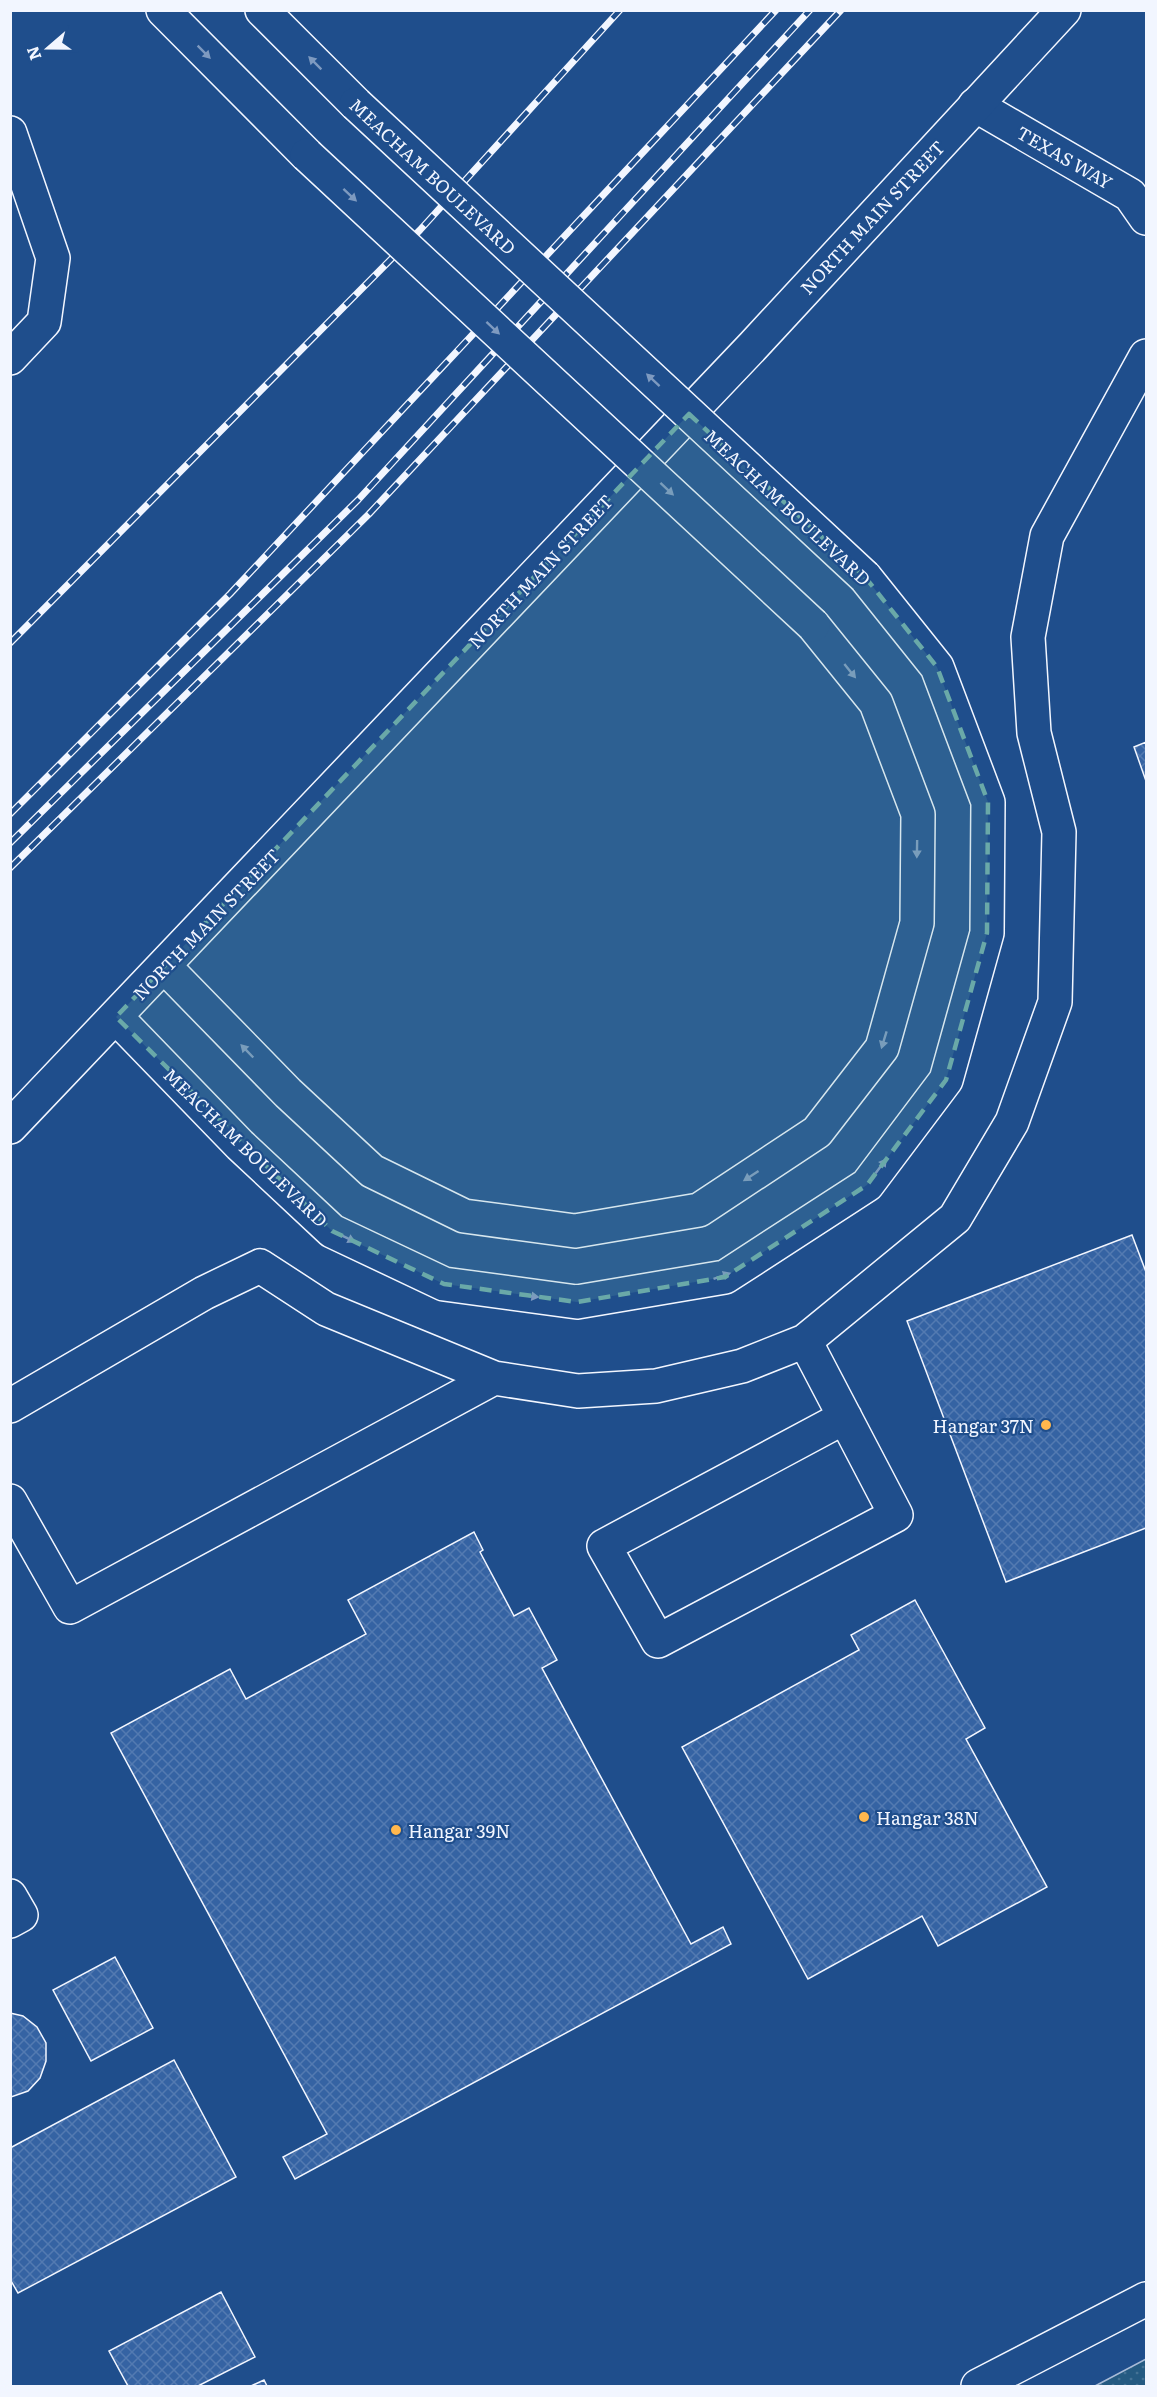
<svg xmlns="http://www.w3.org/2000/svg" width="1157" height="2397" viewBox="0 0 1157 2397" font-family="Literata,serif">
	<defs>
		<pattern id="grass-dots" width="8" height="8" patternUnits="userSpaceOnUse" patternTransform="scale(1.5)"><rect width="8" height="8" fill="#245a82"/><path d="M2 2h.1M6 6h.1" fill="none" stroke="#447295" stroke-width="1.8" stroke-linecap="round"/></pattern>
		<pattern id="building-cross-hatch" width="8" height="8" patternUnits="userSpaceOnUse" patternTransform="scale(1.5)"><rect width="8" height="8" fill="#3563a3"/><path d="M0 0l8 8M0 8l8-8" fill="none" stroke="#537ab1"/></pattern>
	</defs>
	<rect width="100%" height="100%" fill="#1f4e8c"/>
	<path fill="url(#grass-dots)" stroke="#a8bbd7" stroke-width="1.5" d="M1146,2359V2386H1095Z"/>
	<path fill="url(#building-cross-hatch)" stroke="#f2f6ff" stroke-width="1.5" d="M1146,742V781L1134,747Z
		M1132,1235L1146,1272V1528L1006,1582L907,1321Z
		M474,1532L483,1550L480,1552L514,1616L529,1608L557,1660L542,1668L691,1944L723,1927L731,1944L295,2179L283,2157L327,2134L111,1733L230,1669L246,1699L366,1634L348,1600Z
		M915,1600L985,1728L966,1739L1047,1887L938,1946L922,1916L808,1979L682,1747L859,1650L851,1635Z
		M115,1957L153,2028L91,2061L53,1990Z
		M10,2013L23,2016L37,2027L46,2043V2061L40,2078L28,2091L11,2097Z
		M174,2060L236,2177L18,2293L10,2279V2148Z
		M221,2292L255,2357L198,2386H128L109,2351Z
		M264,2380L267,2386H251Z"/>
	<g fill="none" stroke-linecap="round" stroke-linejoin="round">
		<defs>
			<path id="minor" d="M975,105L1130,195L1146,218
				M10,133L53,258L44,322L10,358
				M805,1341L896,1515L658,1641L604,1546L845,1417
				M10,1406L204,1293L260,1266L326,1309L494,1378L578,1391L656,1386L742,1366L805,1341L955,1218L1012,1122L1055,1002L1059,832L1034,733L1028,637L1047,536L1146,356
				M10,1501L70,1607L494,1378
				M10,1896L21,1915L10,1921
				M978,2386L1146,2299"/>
			<path id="major" d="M163,10L307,155
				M262,10L356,104
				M165,967L288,1093L372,1171L464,1216L575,1231L699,1210L817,1132L882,1048L917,923L918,814L876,703L813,625
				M116,1017L240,1145L332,1231L444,1284L577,1302L725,1277L867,1185L946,1080L987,933L988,802L937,667L865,577
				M10,1127L753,346L1064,10"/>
		</defs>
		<use href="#minor" stroke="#f2f6ff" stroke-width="36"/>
		<use href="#major" stroke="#f2f6ff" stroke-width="36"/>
		<use href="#minor" stroke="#1f4e8c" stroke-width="33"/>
		<use href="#major" stroke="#1f4e8c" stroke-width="33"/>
		<defs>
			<path id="rail" d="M10,643L420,230L620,10
				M10,814L230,594L776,10
				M10,843L358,500L810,10
				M10,868L369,514L841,10"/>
		</defs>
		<use href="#rail" stroke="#f2f6ff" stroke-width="7"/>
		<use href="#rail" stroke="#1f4e8c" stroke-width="4.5" stroke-dasharray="14" stroke-linecap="butt"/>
		<defs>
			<path id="major-bridge" d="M356,104L865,577
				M307,155L813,625"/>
		</defs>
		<use href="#major-bridge" stroke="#f2f6ff" stroke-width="36" stroke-linecap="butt"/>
		<use href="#major-bridge" stroke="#1f4e8c" stroke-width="33"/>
	</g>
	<defs><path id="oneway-solid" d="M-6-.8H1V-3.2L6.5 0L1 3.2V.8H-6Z" transform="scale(1.5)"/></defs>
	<g fill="#7e9ac0">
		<use href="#oneway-solid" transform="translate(204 52) rotate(45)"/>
		<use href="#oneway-solid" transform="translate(315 63) rotate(-135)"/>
		<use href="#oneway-solid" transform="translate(350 195) rotate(43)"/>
		<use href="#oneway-solid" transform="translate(493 328) rotate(43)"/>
		<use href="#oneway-solid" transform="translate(653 380) rotate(-137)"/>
		<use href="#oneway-solid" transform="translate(667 489) rotate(43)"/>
		<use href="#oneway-solid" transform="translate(850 671) rotate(51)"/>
		<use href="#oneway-solid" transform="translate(917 849) rotate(91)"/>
		<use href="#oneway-solid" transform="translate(884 1040) rotate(107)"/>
		<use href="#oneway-solid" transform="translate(247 1051) rotate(-134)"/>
		<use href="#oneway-solid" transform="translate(881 1166) rotate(-53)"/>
		<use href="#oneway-solid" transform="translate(751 1176) rotate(147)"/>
		<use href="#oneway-solid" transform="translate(347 1238) rotate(26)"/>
		<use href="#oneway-solid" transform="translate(722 1276) rotate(-19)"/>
		<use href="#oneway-solid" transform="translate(530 1296) rotate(8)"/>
	</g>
	<path fill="#6aa9a8" fill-opacity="0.2" stroke="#6aa9a8" stroke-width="4.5" stroke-dasharray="12 8" stroke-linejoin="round" d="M689,414L865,577L937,667L988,802L987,933L946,1080L867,1185L725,1277L577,1302L444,1284L332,1231L116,1017Z"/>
	<g fill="#ffb74d" stroke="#1f4e8c" stroke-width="2">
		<circle cx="1046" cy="1425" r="6"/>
		<circle cx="864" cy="1817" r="6"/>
		<circle cx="396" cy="1830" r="6"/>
	</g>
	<g text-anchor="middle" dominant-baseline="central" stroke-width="4.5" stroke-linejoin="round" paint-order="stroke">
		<g font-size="18" fill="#f2f6ff" stroke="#1f4e8c">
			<text transform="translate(1065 157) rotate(30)">TEXAS WAY</text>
			<text transform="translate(433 176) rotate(43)">MEACHAM BOULEVARD</text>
			<text transform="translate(872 217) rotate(-47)">NORTH MAIN STREET</text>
			<text transform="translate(788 507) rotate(43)">MEACHAM BOULEVARD</text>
			<text transform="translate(540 571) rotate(-47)">NORTH MAIN STREET</text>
			<text transform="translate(206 924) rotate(-46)">NORTH MAIN STREET</text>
			<text transform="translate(246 1147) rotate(44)">MEACHAM BOULEVARD</text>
		</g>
		<g font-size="18" fill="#f2f6ff" stroke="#1f4e8c" text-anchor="start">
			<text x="1034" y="1425" text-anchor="end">Hangar 37N</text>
			<text x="876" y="1817">Hangar 38N</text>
			<text x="408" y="1830">Hangar 39N</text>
		</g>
	</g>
	<rect width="1157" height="2397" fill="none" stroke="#f2f6ff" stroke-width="24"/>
	<g transform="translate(48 48) rotate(250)" stroke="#1f4e8c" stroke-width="4.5" paint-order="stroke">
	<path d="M0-4.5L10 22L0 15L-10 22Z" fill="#f2f6ff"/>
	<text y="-9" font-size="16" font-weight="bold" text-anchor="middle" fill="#f2f6ff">N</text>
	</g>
</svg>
